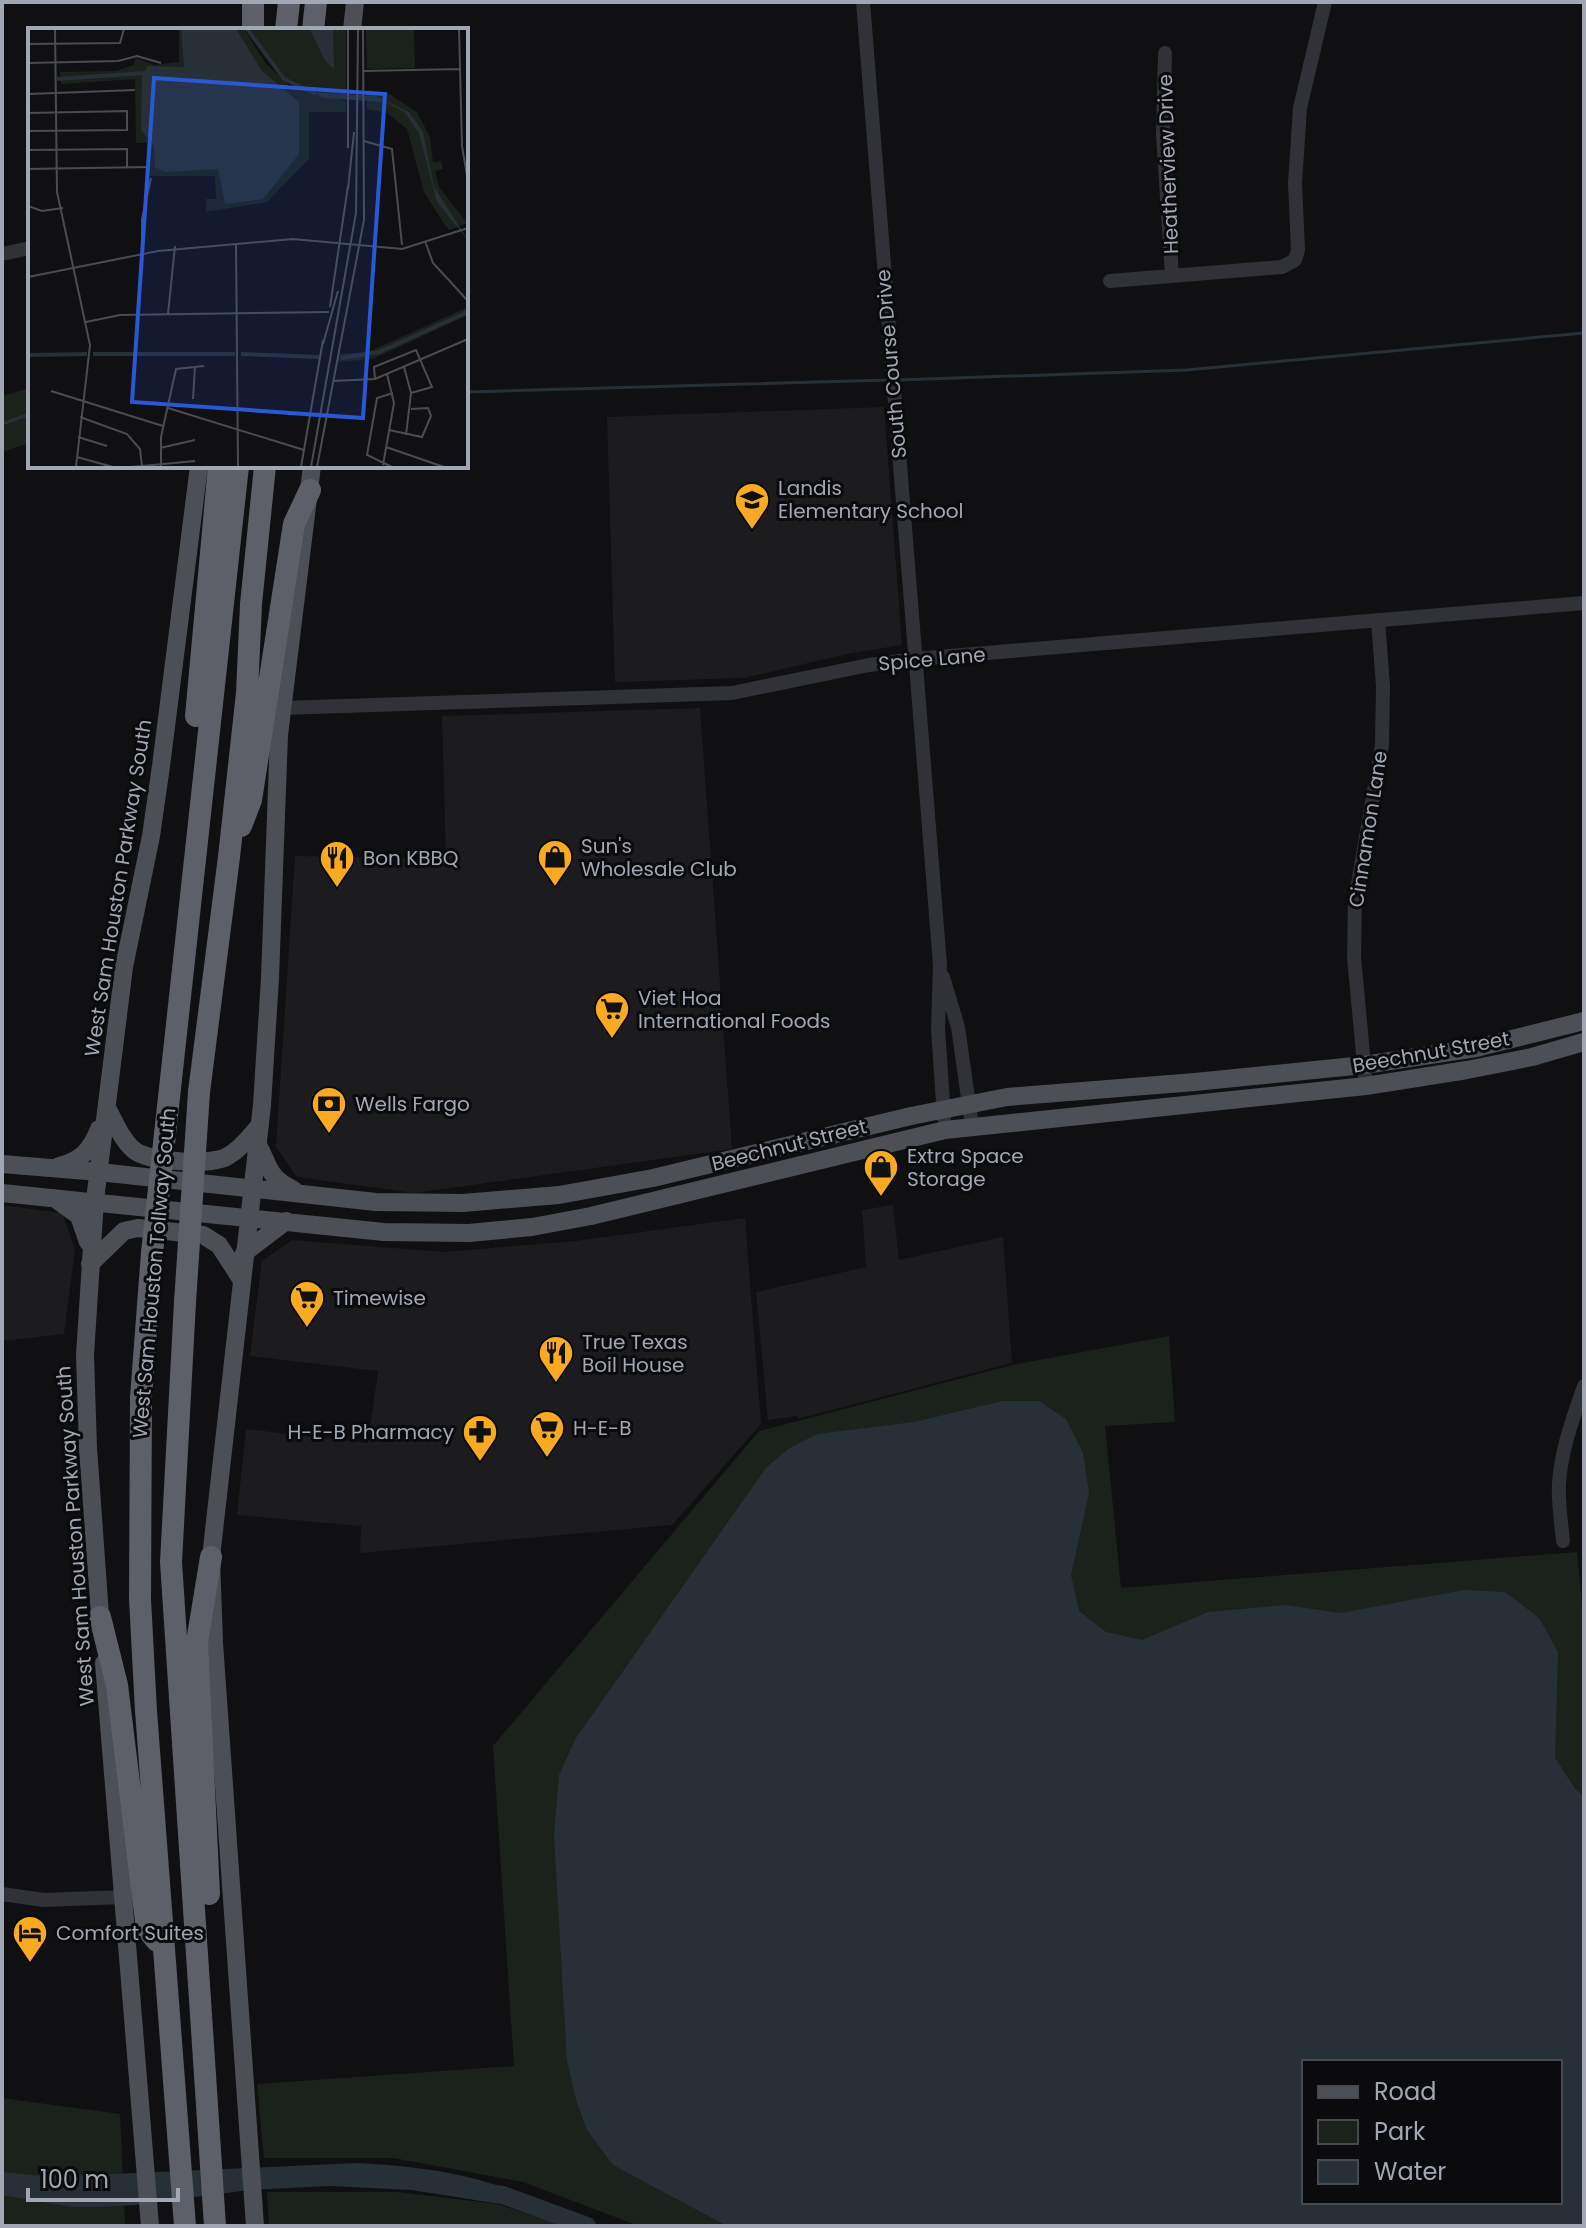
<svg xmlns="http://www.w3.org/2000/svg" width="1586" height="2228" viewBox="0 0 1586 2228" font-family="Poppins,sans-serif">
	<rect width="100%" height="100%" fill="#101012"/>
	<path fill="#1c1c1f" d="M884,407L902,645L852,653L744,678L615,682L607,417Z
		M700,708L732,1149L414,1193L297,1177L276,1147L295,856L446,859L442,716Z
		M2,1205L62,1213L75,1249L64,1334L2,1341Z
		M893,1205L899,1260L1003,1237L1012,1363L798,1419L797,1416L768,1420L756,1292L866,1267L862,1210Z
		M745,1218L761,1424L672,1525L360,1553L361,1526L237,1515L246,1429L368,1443L378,1371L250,1356L262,1261L292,1240L444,1252L575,1241Z"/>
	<path fill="#1b221b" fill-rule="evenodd" d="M30,388V443L2,452V396Z
		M1169,1336L1175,1422L1105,1426L1121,1588L1577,1552L1584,1628V2226H639L523,2182L393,2158H264L257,2084L514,2066L493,1746L759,1431L1012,1365ZM1304,2062H1560V2202H1304Z
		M2,2098L120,2114L125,2226H2Z
		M267,2192H398L497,2204L564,2226H269Z"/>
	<path fill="#263036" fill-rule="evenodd" d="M1003,1401H1039L1066,1419L1083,1453L1089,1493L1071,1575L1079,1611L1106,1632L1142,1640L1208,1612L1285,1605L1341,1613L1464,1590L1505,1592L1539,1618L1558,1652L1555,1758L1576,1790L1584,1796V2226H727L613,2165L587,2130L577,2103L567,2061L554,1836L559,1775L576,1738L766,1468L788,1449L817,1434L914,1422ZM1304,2062H1560V2202H1304Z
		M357,2163C408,2166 451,2170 499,2186L495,2203L411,2190L329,2186L249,2190L135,2205L100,2207H71L2,2195V2172L41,2176L91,2175Z"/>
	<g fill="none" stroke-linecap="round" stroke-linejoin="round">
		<path stroke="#263036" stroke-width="3" d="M898,380L1187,370L1584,333
			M466,392L890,380
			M2,424L30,414"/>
		<path stroke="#263036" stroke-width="18" d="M476,2191L503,2195L587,2226"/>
		<path stroke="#313237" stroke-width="14" d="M863,2L940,965L938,1028L944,1118
			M1165,53L1163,134L1172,276
			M2,254L30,248
			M1110,281L1282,267L1295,260L1298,250L1295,183L1300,108L1325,2
			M282,708L732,693L869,665L915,659L1584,603
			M943,977L958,1027L972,1126
			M1366,1086L1354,957L1355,901L1382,745L1383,686L1378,620
			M1563,1541C1561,1522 1558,1502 1559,1484C1561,1450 1573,1418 1584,1386
			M2,1894L44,1900L123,1897"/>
		<path stroke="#4d4f56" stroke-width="18" d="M352,30L355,2
			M107,1108C115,1122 122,1141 135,1151C151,1162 212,1166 228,1156C241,1149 250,1136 260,1125
			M259,1147C271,1170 269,1178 294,1190
			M2,1164L99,1172L376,1202L463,1203L559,1195L653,1178L911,1116L1007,1097L1195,1082L1364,1065L1476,1048L1584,1021
			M59,1166C81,1161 91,1150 99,1129
			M2,1193L384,1232L469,1233L532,1227L591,1216L945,1130L1366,1086L1467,1070L1532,1057L1584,1042
			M54,1198L79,1216L88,1242
			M244,1253L286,1221
			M90,1264L124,1231L138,1228L203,1235L219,1245L241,1279
			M101,1629L88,1448L85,1355L95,1200L124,967L151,836L161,766L199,466
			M104,1663L150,2226
			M255,2226L214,1643L211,1557L262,1105L270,978L279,735L312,466"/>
		<path stroke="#5d6068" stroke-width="22" d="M253,30V2
			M286,30L289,2
			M313,30L316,2
			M196,716L219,466
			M241,826L251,800L294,524L310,490
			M199,1092L229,857L247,693L251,604L265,466
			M165,1134L238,466
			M152,1253L141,1397L140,1599L146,1711L185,2226
			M185,1302L171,1562L215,2226
			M100,1617L117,1685L147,1929L157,1941
			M209,1894L197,1642L211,1557"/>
		<path stroke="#5d6068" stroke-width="22" d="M152,1253L165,1134
			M185,1302L199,1092"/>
	</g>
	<defs>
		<symbol id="school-pin" viewBox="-11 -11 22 30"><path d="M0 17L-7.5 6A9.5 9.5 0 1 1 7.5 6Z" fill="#faaa21" stroke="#0b0b0d"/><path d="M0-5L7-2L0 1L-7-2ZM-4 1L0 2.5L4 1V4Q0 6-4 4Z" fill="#111"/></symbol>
		<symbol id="shop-pin" viewBox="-11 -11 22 30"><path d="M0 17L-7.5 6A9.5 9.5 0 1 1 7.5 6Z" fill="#faaa21" stroke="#0b0b0d"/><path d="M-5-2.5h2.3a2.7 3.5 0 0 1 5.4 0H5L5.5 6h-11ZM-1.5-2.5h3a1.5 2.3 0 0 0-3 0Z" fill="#111"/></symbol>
		<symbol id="restaurant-pin" viewBox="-11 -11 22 30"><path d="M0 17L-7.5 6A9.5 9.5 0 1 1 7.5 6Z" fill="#faaa21" stroke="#0b0b0d"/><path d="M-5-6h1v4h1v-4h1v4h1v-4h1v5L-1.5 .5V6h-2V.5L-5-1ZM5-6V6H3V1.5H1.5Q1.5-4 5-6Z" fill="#111"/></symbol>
		<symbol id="supermarket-pin" viewBox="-11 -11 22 30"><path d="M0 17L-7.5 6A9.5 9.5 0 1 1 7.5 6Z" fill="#faaa21" stroke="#0b0b0d"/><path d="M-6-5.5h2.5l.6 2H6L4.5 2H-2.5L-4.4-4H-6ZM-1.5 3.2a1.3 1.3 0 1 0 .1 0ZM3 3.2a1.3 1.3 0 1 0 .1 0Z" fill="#111"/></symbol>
		<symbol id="bank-pin" viewBox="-11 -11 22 30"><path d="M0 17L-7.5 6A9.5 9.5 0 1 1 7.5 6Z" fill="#faaa21" stroke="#0b0b0d"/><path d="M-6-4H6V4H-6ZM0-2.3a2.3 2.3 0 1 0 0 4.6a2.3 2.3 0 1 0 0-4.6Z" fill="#111"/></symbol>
		<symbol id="pharmacy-pin" viewBox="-11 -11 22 30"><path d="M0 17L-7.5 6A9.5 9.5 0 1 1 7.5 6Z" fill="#faaa21" stroke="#0b0b0d"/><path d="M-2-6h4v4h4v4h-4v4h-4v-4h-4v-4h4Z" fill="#111"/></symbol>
		<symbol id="hotel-pin" viewBox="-11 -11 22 30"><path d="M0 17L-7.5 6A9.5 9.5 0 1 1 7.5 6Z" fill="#faaa21" stroke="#0b0b0d"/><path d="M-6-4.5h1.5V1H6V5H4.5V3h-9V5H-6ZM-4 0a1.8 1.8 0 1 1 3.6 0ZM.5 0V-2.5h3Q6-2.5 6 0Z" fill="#111"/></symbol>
	</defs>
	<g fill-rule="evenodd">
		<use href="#school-pin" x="732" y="480" width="40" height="54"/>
		<use href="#shop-pin" x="535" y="837" width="40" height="54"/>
		<use href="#restaurant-pin" x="317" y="838" width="40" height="54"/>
		<use href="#supermarket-pin" x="592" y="989" width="40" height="54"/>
		<use href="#bank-pin" x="309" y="1084" width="40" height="54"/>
		<use href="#shop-pin" x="861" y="1147" width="40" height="54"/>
		<use href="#supermarket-pin" x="287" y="1278" width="40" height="54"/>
		<use href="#restaurant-pin" x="536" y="1333" width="40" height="54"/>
		<use href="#supermarket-pin" x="527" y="1408" width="40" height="54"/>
		<use href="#pharmacy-pin" x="460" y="1412" width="40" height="54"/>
		<use href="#hotel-pin" x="10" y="1913" width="40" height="54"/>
	</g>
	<g text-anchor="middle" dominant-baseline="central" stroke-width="6" stroke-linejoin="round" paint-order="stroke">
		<g font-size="20" fill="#a1a7b3" stroke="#0b0b0d">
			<text transform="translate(1168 164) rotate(-92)">Heatherview Drive</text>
			<text transform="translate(891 364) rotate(-95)">South Course Drive</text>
			<text transform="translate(932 659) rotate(-5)">Spice Lane</text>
			<text transform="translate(1368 829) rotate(-81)">Cinnamon Lane</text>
			<text transform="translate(118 888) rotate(-81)">West Sam Houston Parkway South</text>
			<text transform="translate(1431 1052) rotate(-10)">Beechnut Street</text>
			<text transform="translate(789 1145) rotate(-14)">Beechnut Street</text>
			<text transform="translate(154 1273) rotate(-85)">West Sam Houston Tollway South</text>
			<text transform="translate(75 1536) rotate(-94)">West Sam Houston Parkway South</text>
		</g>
		<g font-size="20" fill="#a1a7b3" stroke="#0b0b0d" text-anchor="start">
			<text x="778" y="488">Landis<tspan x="778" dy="23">Elementary School</tspan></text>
			<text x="581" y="846">Sun's<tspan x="581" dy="23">Wholesale Club</tspan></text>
			<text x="363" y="858">Bon KBBQ</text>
			<text x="638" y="998">Viet Hoa<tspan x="638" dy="23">International Foods</tspan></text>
			<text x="355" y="1104">Wells Fargo</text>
			<text x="907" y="1156">Extra Space<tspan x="907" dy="23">Storage</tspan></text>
			<text x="333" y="1298">Timewise</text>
			<text x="582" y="1342">True Texas<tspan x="582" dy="23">Boil House</tspan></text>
			<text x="573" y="1428">H-E-B</text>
			<text x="454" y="1432" text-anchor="end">H-E-B Pharmacy</text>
			<text x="56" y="1933">Comfort Suites</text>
		</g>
	</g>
	<g transform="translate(28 28)">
		<rect width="440" height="440" fill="#101012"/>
		<path d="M151,1H216L238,36L263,59L318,73V84H281V131L239,174L178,184V171H188L187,148H121L120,115H108L107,51L33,56L32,44L88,43L106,37L107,30L127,37L151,34ZM219,1H318V68L285,64L256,50ZM338,1H386L387,40L339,41ZM339,62L360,65L389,84L402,109L405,134L413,133L415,141L407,143L411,159L439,195L421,202L416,196L396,164L379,101L359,85L339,81ZM440,279V287L345,331L310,334L312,326L340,324Z" fill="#1b221b"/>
		<path d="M153,1H208L234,43L271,74V126L235,171L197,176L190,141L137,144L127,139L126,118L113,102L114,47L120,38L156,39ZM282,1H305L306,41L296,31ZM285,64L347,68L381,84L395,104L406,159L440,212L409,174L391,105L377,85L358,74L295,70Z" fill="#263036"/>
		<path fill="none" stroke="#263036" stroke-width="4" d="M219,1L256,51L288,66M29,51L117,45M65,326H207M213,326L291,329M0,327L59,326M313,330L351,324L440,284"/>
		<path fill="none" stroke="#4a4c52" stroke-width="2" d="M27,1L29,164L62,317L48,439M431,1L434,118L440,153M0,16L92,15L96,1M0,35L90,33L109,28L133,35M336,43L432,41M0,66L107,62M0,85L99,83V102L0,103M336,113L364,121L374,217M320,120V1M0,122L99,121V139M0,141L120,139M320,161L326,104M0,178L14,183L35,180M397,213L405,235L440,273M208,216L210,439M114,223V191L123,150M0,249L130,223L265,211L374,221L440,200M302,279L320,158M140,286L147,218M58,294L92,287L301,284M295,316L310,263M376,339L383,365L378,407M347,351L346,339L388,322L404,359L383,365M305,353L347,351L440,311M23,363L135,398M165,371L167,338M140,380L276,422M52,389L99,406L112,421L114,439M361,402L394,409L403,388L400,380L383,381M50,409L79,418M358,419L416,439M132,420L167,412M49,429L85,439M355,437L366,375L359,346M103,439L167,433M133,439V409L148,341L176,338M273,439L295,312M283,439L328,185L330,1M289,439L336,192L335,1M364,439L339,427L349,370L365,365"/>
		<path fill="#2a57d4" fill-opacity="0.15" stroke="#2a57d4" stroke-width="4" d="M126,50L357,66L335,390L104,374Z"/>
		<rect width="440" height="440" fill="none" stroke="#a1a7b3" stroke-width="4"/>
	</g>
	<rect width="1586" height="2228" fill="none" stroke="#a1a7b3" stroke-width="8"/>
	<rect x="1302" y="2060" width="260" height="144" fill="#0b0b0d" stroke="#47494f" stroke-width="2"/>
	<rect x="1318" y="2086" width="40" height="12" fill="#4d4f56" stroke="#47494f" stroke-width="2"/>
	<text x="1374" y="2100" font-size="24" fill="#a1a7b3">Road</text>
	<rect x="1318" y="2120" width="40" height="24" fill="#1b221b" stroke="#47494f" stroke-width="2"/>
	<text x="1374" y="2140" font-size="24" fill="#a1a7b3">Park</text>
	<rect x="1318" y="2160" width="40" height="24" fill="#263036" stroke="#47494f" stroke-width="2"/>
	<text x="1374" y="2180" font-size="24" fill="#a1a7b3">Water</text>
	<path d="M28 2188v12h150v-12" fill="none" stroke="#a1a7b3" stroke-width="4"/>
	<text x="40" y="2188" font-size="24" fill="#a1a7b3" stroke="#0b0b0d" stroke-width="6" paint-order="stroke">100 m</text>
</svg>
